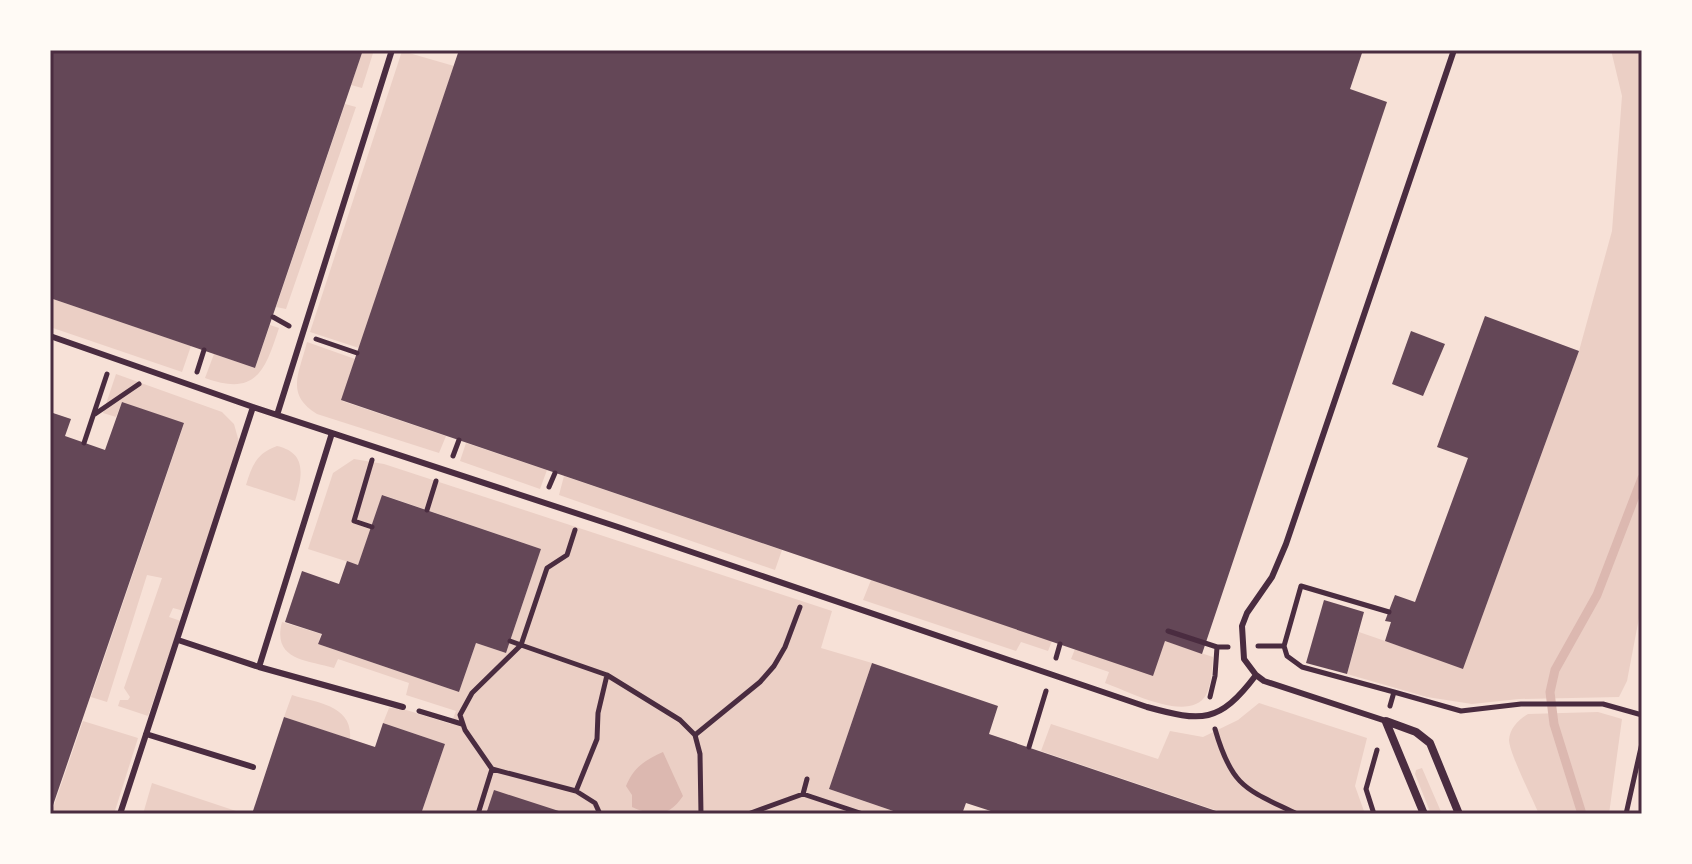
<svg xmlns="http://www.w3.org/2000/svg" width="1692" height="864" viewBox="0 0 1692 864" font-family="'PT Sans',sans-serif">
	<rect width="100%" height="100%" fill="#f7e1d7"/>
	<path fill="#ebcfc5" d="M363,50H374L362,88L351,85Z
		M1611,50H1642V602L1627,681L1619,697L1519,699L1472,704L1427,697L1347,674L1359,632L1463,668L1579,351L1612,231L1622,96Z
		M402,51L454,66L359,348L310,332Z
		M345,104L356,107L286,309L276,307Z
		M50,298L191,346L182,372L50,327Z
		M270,325L279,328C265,370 257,397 205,378L214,354L255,368Z
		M307,342L355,359L342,401L446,436L439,453L317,414C285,394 299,374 307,342Z
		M116,374L222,412L234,424L239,442L184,611L173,608L169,617L181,621L148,716L118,706L120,700H128L130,697L124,688L162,578L147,575L107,702L91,697L184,424L122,402L116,417L103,413Z
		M466,443L547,470L540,489L460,461Z
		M277,446C308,453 302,477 295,501L246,485C252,465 257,453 277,446Z
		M354,459L384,464L832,611L821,648L872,663L829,789L902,814H421L445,744L383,723L389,708H400L451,724L456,711L406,695L409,683L338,659L334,668C306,660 272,660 282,622L321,634L318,644L459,692L476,643L506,653L541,549L383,495L358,565L308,549L333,473Z
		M564,476L782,550L775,570L559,495Z
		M871,580L1052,641L1048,651L1021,642L1016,651L863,600Z
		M1165,641L1213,657C1212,670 1212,683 1206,695C1189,724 1128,691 1105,683L1109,672L1071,659L1075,649Z
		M292,695C317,703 353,705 350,739L284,717Z
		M1259,703L1367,738L1355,786L1365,814H1227L1041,751L1051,724L1158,759L1170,731L1203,737L1238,720Z
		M1598,712L1622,719L1609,814H1539C1533,800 1509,752 1509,740C1510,728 1518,720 1528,714Z
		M83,721L138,738L114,814H51Z
		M1422,768L1442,814H1431L1415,774L1416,770Z
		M152,783L245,814H143Z"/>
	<path fill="#dcb8b0" d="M663,752L683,796C669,817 654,817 632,807V795L626,786C634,767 645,760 663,752Z"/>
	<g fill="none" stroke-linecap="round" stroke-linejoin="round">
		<path stroke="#dcb8b0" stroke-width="9" d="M1582,814L1554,724L1550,692L1555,670L1597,595L1642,478"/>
	</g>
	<path fill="#644757" d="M50,50H363L255,368L50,298Z
		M459,50H1363L1350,89L1387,102L1202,654L1165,641L1153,676L341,400Z
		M1485,316L1579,351L1463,669L1385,641L1391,622L1385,621L1395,595L1415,602L1468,458L1437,447Z
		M1411,331L1445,344L1423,396L1392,384Z
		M122,402L184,423L50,814V412L71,419L65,436L105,450Z
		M382,495L541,549L506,653L476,643L459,692L318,644L322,634L285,622L302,571L339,584L347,561L358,565Z
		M1324,600L1364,612L1347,674L1306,663Z
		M872,663L998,706L989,734L1225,814H1000L966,803L962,814H902L829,789Z
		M284,717L375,747L383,723L445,744L421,814H252Z
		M494,790L565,813V814H486Z"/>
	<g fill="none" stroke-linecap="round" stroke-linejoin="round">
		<path stroke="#4a2c40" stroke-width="5" d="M273,317L289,326
			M316,339L357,353
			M197,372L204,350
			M95,414L139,384
			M84,443L107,374
			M453,456L459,440
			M549,487L555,473
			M427,510L436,481
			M372,527L354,521L372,460
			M1168,631L1217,647H1228
			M510,641L521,645L547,568L567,555L575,530
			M1258,646H1284L1287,656L1302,667L1394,692L1390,706
			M1284,646L1301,586L1389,612
			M1056,658L1060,644
			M1394,692L1461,711L1521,704H1603L1642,715
			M1210,697L1215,676L1217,647
			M419,711L462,724
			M1215,729C1232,788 1246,789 1297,814
			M695,735L760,682L774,666L785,647L800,607
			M1029,747L1046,691
			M492,769L576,791
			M803,794L807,779
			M478,814L492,769L465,730L460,715L472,693L521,645L607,675L680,720L695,735L700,754L701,814
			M600,814L595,803L576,791L597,739L598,713L607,675
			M748,814L803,794L863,814
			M1374,814L1366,789L1377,750
			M1626,814L1642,743"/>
		<path stroke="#4a2c40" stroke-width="6" d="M50,336L253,407L621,528L1147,707C1202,722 1219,724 1256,675
			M277,415L392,50
			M178,640L259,667L332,433
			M259,667L403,707
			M1386,721L1264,681L1256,675L1244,659L1242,626L1247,613L1272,577L1286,544L1454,50
			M146,734L253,767
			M120,814L253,407"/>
		<path stroke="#4a2c40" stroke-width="8" d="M1386,721L1416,732L1430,743L1459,814
			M1386,722L1424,814"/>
	</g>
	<rect width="1692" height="864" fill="none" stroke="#fffaf5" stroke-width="104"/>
	<rect x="52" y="52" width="1588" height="760" fill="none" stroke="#4a2c40" stroke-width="3"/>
</svg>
